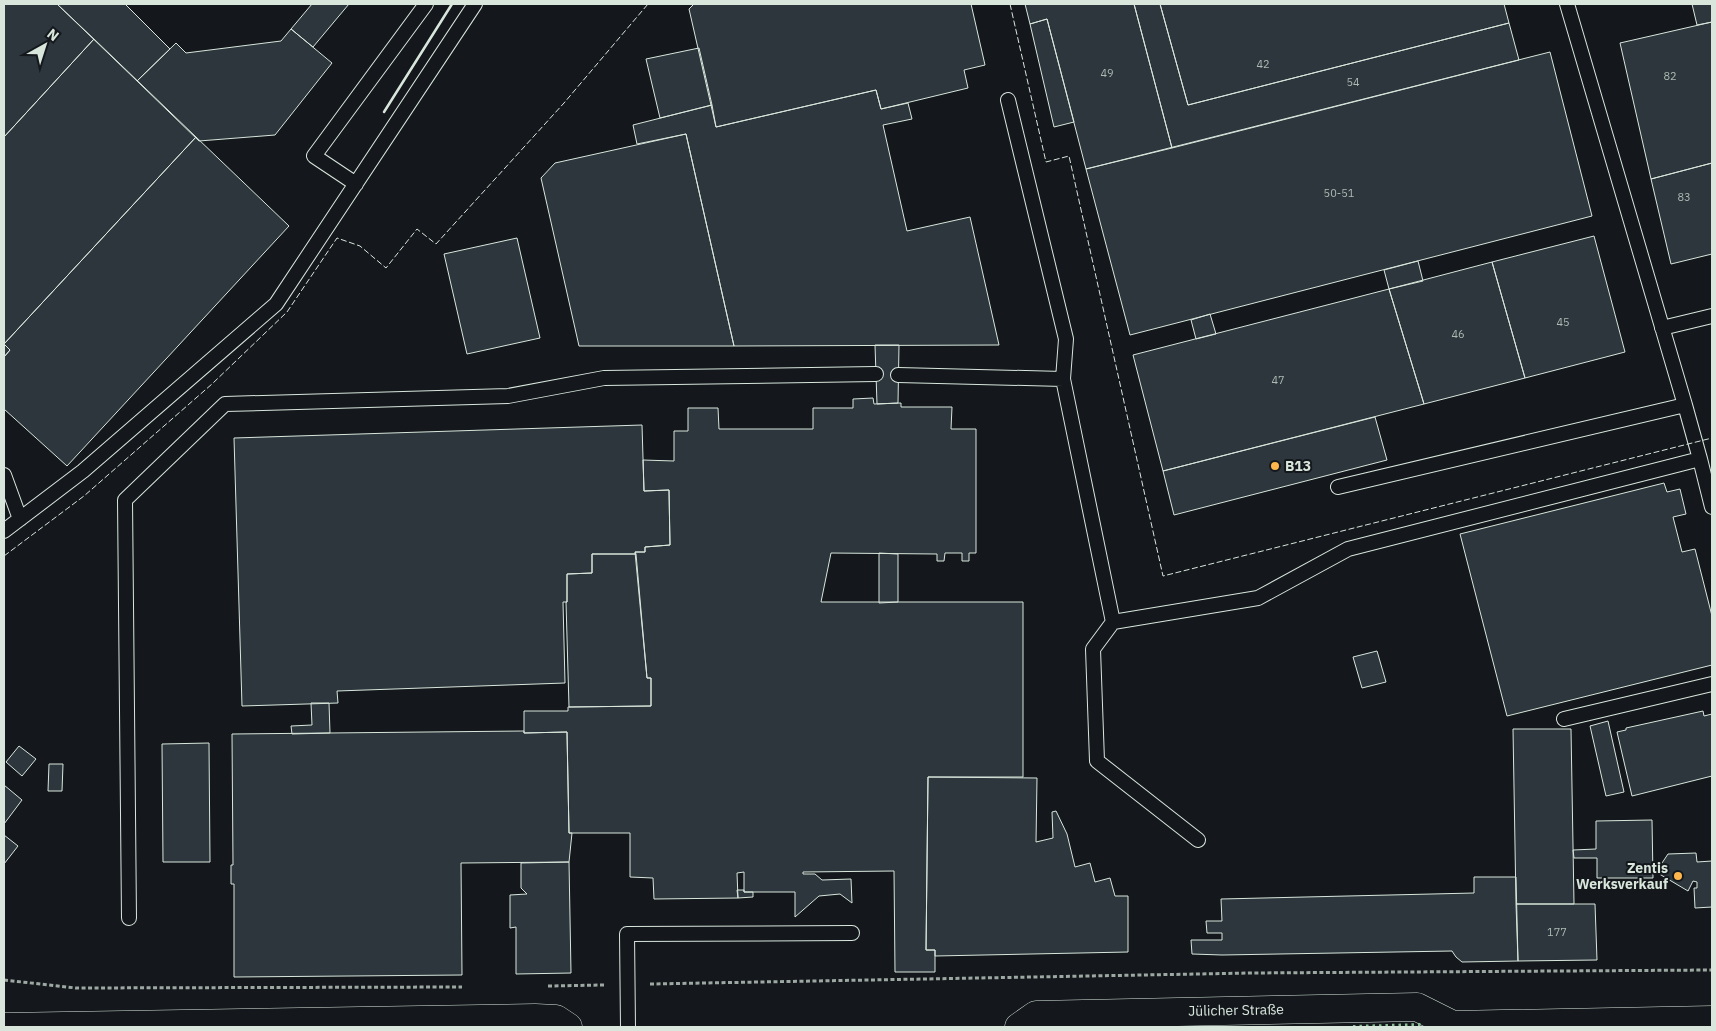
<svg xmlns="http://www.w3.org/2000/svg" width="1716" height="1031" viewBox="0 0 1716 1031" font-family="'IBM Plex Sans',sans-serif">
	<rect width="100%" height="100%" fill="#14181c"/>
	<path fill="#2c363c" stroke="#d8e6dc" d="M4,4H57L94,39L4,137Z
		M57,4H125L170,49L137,81Z
		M312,4H349L313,47L291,29Z
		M694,4H971L985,65L964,70L968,88L881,109L876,90L716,127L689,9Z
		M1025,4H1134L1172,148L1086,169L1047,19L1030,24Z
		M1134,4H1160L1188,105L1509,23L1519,60L1172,148Z
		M1160,4H1504L1509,23L1188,105Z
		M1692,4H1712V22L1697,25Z
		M1047,19L1074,122L1054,127L1030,24Z
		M1712,22V163L1651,179L1620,43Z
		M291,29L332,63L275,135L199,141L137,81L176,43L186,53L281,41Z
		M94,39L196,137L4,344V137Z
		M699,48L712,105L660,118L646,59Z
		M1550,52L1592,216L1130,335L1086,169Z
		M876,90L881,109L908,103L912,119L883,125L907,231L970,217L999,345L734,346L686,134L637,144L633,125L712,105L716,127Z
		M686,134L734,346H579L541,178L555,163Z
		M196,137L289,226L67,466L4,409V357L10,350L4,344Z
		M1712,163V254L1671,264L1651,179Z
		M1594,236L1625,352L1525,378L1492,262Z
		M517,238L540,338L467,354L444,254Z
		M1418,261L1423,281L1389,289L1384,270Z
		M1492,262L1525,378L1424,404L1389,289Z
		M1389,289L1424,404L1163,471L1133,355Z
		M1210,314L1216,334L1196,339L1191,320Z
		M4,344L10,350L4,357Z
		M875,345H899L898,403L877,404Z
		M873,398L874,404L901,403V407H952L951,429H976V553H969V561H962V553H945L944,561H937V554L831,553L821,602H1023V777H928L926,950H935V972H895L894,871L803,872V874H815L822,880L851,879L852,903L840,894L819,896L795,917V892H744V872L737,873L738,898L654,899L653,878L630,877V833H569L567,732L524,733V711H568V707L651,706V678H647L635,552H645V547L670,545L669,490L644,491L643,460L674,461V431H688V408H718L719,429H813V408H853V399Z
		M1375,417L1387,460L1174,515L1163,471Z
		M642,425L644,491L669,490L670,545L645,547V552H635L636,554H592V573L567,574V602H563L565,683L337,691L338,703L242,706L234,438Z
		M1664,483L1667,492L1680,489L1686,514L1673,517L1682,552L1695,549L1712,616V665L1507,716L1460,534Z
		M879,553L898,554V602L879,603Z
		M592,554H636L647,678H651V706L569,707L566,602H567V574L592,573Z
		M1377,651L1386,682L1362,688L1353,657Z
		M311,703H329L330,733L292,734L291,726L312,725Z
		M1703,711L1704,716L1712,714V776L1632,796L1617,732L1626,730V728Z
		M1608,721L1624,792L1606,796L1590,726Z
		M1513,729H1571L1574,904H1516Z
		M524,731V733L567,732L569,833H572L569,862L461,863L462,975L234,977V884H231V865H233L232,734Z
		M209,743L210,862H163L162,744Z
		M19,746L36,759L22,776L6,762Z
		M49,764H63L62,791H48Z
		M928,777L1037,778L1036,842L1053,838L1052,812L1056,811L1067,834L1075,867L1090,863L1095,882L1110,878L1115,896H1128V952L935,956V950H926Z
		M4,785L22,800L4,824Z
		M1652,820L1653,878H1597V858H1574L1573,850L1596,849V821Z
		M4,835L18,846L4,864Z
		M1696,853L1697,862L1712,861V907L1695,908L1694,888H1697V882L1693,881L1688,891L1656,872L1668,854Z
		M569,862L571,973L516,974V927L510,928V895L527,894L521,888V863Z
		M1474,877H1516L1518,961L1462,962L1456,957L1452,951L1222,955L1192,954L1191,940H1222V933H1207L1206,921H1222L1221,899L1474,893Z
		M737,890H744V892H753V897L738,898Z
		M1516,904H1595L1597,960L1518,961Z"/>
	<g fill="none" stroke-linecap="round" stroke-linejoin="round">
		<defs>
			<path id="lane" d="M1008,100L1066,339L1063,379
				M356,184L314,156L426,4
				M1662,328L1712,316
				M898,375L1063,379L1113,622L1258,598L1348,549L1700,459L1712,507
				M1685,405L1700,459
				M4,475L20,519
				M1338,487L1685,405L1567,4
				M4,531L83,471L276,304L475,4
				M1113,622L1093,649L1097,761L1198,840
				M1564,719L1712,684
				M129,918L125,500L225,404L508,396L604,378L876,374
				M628,1027L627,934L852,933"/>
			<path id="secondary" d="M4,1027L535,1018L556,1019L568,1027
				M1019,1027L1036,1015L1417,1007L1453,1025L1712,1020"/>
		</defs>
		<use href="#lane" stroke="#d8e6dc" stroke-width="16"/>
		<use href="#secondary" stroke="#d8e6dc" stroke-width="29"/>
		<path stroke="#9da8a2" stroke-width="3" stroke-dasharray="4 2.5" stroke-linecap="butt" d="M4,980L76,988L462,987
			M650,984L1252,973L1712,970
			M548,986L604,985"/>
		<use href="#lane" stroke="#14181c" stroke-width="14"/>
		<use href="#secondary" stroke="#14181c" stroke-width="28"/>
		<path stroke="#8ac095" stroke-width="4" stroke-dasharray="2.5 4" stroke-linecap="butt" d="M1353,1027L1421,1025"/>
		<path stroke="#d8e6dc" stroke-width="1" stroke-dasharray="6 2.5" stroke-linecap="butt" d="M1010,4L1046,162L1069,156L1163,576L1712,438
			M4,556L84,496L212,384L287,312L337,238L360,246L386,268L417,229L436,244L564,103L648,4"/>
		<path stroke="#d8e6dc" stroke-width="2.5" d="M384,112L452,4"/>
	</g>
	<g fill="#ffb74d" stroke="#14181c" stroke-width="2">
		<circle cx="1275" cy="466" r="5"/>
		<circle cx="1678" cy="876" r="5"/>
	</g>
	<g text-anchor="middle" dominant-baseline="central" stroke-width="4" stroke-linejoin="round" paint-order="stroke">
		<g font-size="11" fill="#adbab4">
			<text x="1263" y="64">42</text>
			<text x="1107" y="73">49</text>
			<text x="1670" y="76">82</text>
			<text x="1353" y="82">54</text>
			<text x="1339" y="193">50-51</text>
			<text x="1684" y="197">83</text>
			<text x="1563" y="322">45</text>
			<text x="1458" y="334">46</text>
			<text x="1278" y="380">47</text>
			<text x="1557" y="932">177</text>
		</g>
		<g font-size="14" font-weight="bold" fill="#d8e6dc" stroke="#14181c" text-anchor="start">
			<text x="1285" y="466">B13</text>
			<text x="1668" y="868" text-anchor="end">Zentis<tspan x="1668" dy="16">Werksverkauf</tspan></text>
		</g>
		<g font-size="14" fill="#d8e6dc" stroke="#14181c">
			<text transform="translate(1236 1010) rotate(-1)">Jülicher Straße</text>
		</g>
	</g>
	<rect width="1716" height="1031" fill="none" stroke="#d8e6dc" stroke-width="10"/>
	<g transform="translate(45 45) rotate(39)" stroke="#14181c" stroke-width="4" paint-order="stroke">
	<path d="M0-4L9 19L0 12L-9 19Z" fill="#d8e6dc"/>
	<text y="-8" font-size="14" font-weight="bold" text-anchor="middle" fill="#d8e6dc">N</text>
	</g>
</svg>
